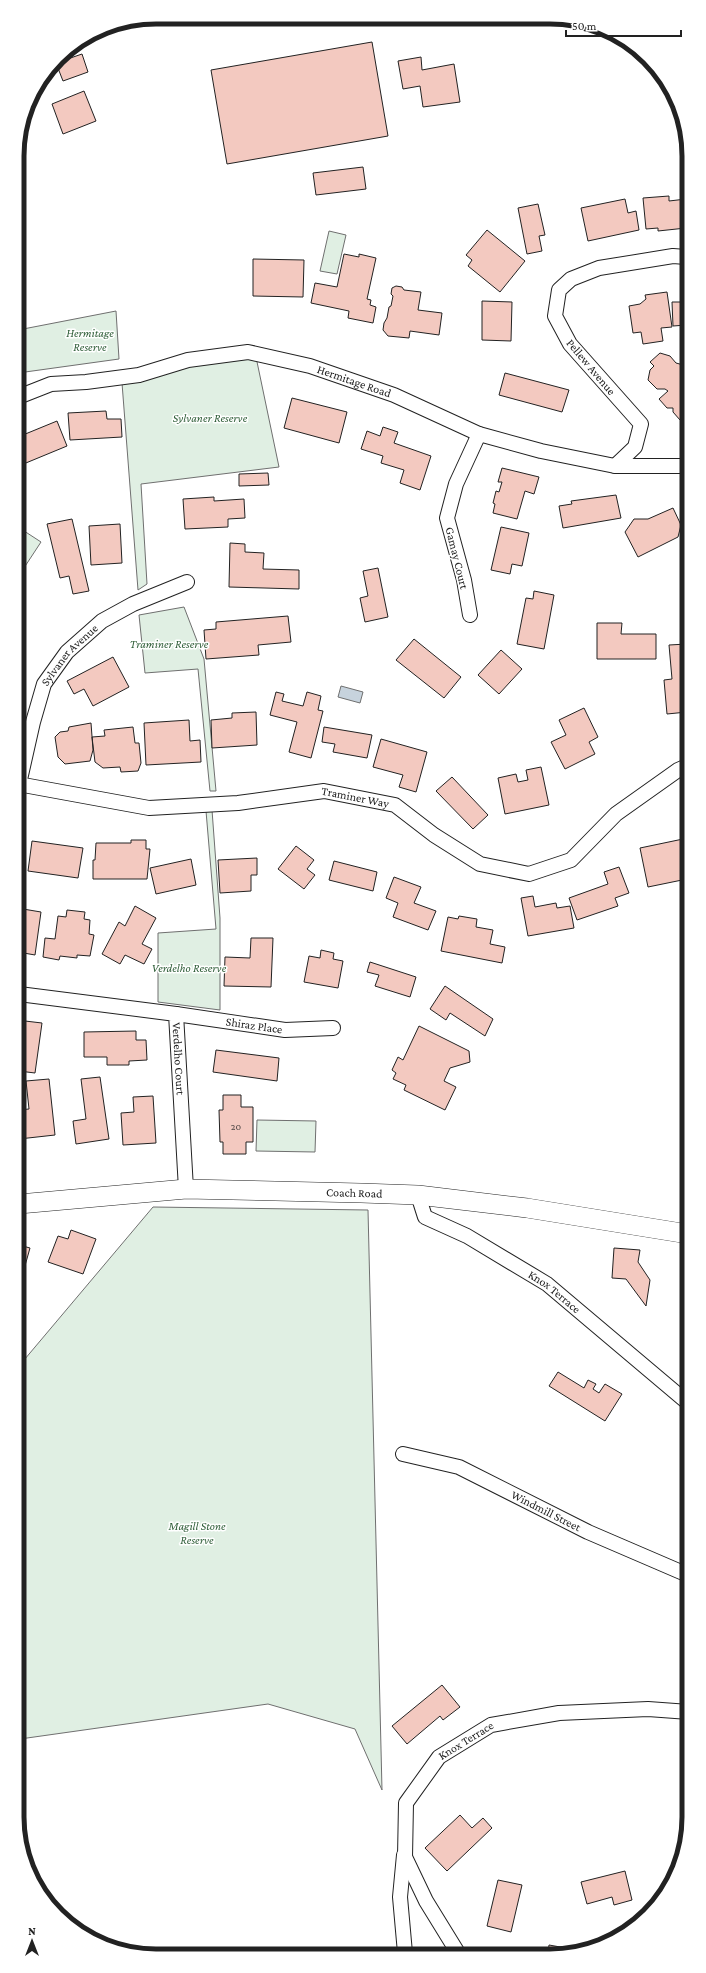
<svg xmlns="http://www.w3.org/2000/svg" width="706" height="1973" viewBox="0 0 706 1973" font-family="'Crimson Pro',serif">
	<rect width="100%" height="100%" fill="#fff"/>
	<path fill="#e0efe3" stroke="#6f6f6f" d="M329,231L346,235L337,274L320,271Z
		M116,311L119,359L18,373V330Z
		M256,357L279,467L141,484L147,584L138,590L122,383L211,359Z
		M18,527L41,542L18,577Z
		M184,607L204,659L216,791H210L198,669L145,673L139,615Z
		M212,810L220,918V1010L158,1002V933L216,929L206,811Z
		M257,1120L316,1121L315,1152L256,1151Z
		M153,1207L368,1210L382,1790L355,1729L268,1704L20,1739L19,1622L21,1615L19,1614V1366Z"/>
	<path fill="#c7d3dd" stroke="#6f6f6f" d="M341,686L363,692L360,703L338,697Z"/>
	<path fill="#f3c9c0" stroke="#222" d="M372,42L388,136L227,164L211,70Z
		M82,54L88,72L63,81L56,63Z
		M421,57L422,70L454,64L460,102L423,107L420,86L403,89L398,61Z
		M84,91L96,121L63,134L52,104Z
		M26,115L29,121L23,124Z
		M363,167L366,189L316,195L313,173Z
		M669,196V201L686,199V228L658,231V228L646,229L643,198Z
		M625,199L628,213L636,211L639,230L588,241L581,208Z
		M538,204L545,235L539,236L542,251L527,254L518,208Z
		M487,230L525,261L500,292L468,266L472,260L466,255Z
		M344,254L359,257V254L376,258L367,299L371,300L370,305L376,307L373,323L348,318L349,311L311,303L315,283L337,287Z
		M253,259L304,260L303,297L253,296Z
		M396,286L402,287L404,290L421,292L418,310L442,313L439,335L410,331L409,338L388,336L383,330L384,323L387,318L389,307L391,306L393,296L391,294L392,288Z
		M667,292L672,327L661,328L663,341L643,344L641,332L633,333L629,306L640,304L646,299L645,295Z
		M482,301L512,302L511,341L482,340Z
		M672,302H687V325L673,326Z
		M660,353L670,356L676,363L687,366V419L680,420L673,412V408H667L659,399L668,391L665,389H657L648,380L650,370L654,366L650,362Z
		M505,373L569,390L562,412L499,395Z
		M292,398L347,412L339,443L284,428Z
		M106,411L107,419H121L122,437L70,440L68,413Z
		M57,421L67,446L21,465L18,458V437Z
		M383,427L398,432L394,443L431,456L420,490L400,483L404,470L381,463L383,456L361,449L367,431L380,436Z
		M502,468L539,477L534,494L525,491L517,519L493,513L495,504L493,503L496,491L499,492L502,482H498Z
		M268,473L269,485L239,486V474Z
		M616,495L621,518L563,528L559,506L572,504L571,501Z
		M214,497V501L244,499L245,518L228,519V527L185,529L183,499Z
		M673,508L681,525L678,537L638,557L625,532L634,519H648Z
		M72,519L89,591L73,594L69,576L60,578L47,524Z
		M120,524L122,563L91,565L89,526Z
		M501,527L529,533L522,566L512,564L510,574L491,570Z
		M230,543L245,544V552L264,553L263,569L299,570V589L229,587Z
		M378,568L388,617L365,622L360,598L368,596L363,571Z
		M534,591L554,595L544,649L517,644L526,598L533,599Z
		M288,616L291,642L258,645L259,655L206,659L204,630L216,629V622Z
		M597,623H622L621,634H656V659H597Z
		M414,639L461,677L444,698L396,660Z
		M687,644V712L667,714L664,680L672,679L669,645Z
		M501,650L522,669L499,694L478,675Z
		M113,657L129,687L93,706L84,689L74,694L67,681Z
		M276,692L284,694L282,701L303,706L307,692L321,696L318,710L323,711L311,758L289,752L297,722L270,715Z
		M584,708L598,737L589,742L595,754L565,769L551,742L566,735L559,720Z
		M256,712L257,745L212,748L211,720L232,718V713Z
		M189,720L190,741L200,740L201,762L146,765L144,723Z
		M91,723L93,750L90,761L65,764L58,757L55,737L60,732L68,731L69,727Z
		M133,727L135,743H139L141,763L138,771L121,772L120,767L103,768L95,762L92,737L105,736L104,730Z
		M324,727L372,735L367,758L333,752L335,744L322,742Z
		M381,739L427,752L416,792L399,787L403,775L373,767Z
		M541,767L549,805L505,814L498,778L516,774L518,782L528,780L526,770Z
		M452,777L488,815L473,829L436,791Z
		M18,834L24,835L18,868Z
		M683,839L687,863V879L648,887L640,848Z
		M131,840H146V849H150L147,879H93V860H95L96,843H131Z
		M32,841L83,848L78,878L28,871Z
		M296,846L314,860L307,869L315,875L304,889L278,869Z
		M257,858V875H251V891L220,893L218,860Z
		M191,859L196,885L156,894L150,868Z
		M334,861L377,872L373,891L329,880Z
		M619,867L629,893L615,898L618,906L577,920L569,898L608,884L604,872Z
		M394,877L421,887L414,903L436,911L428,930L393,917L398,903L386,898Z
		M533,896L535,907L556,903L557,908L570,906L574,928L528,936L521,898Z
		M135,906L156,918L142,944L152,949L144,964L125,955L120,964L102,954L119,922L125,926Z
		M23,909L41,912L35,955L18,952V928Z
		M67,910L85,912L84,919L90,920L89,934L94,935L90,956L77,955V958L60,956L59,960L43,957L45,938L55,939L58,916L66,917Z
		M459,916L477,919L476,927L493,930L490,944L505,947L502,963L441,951L448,917L458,919Z
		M251,938H273L271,987L224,986L225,957L250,958Z
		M321,950L334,953L333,959L343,961L338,988L304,982L309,956L320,958Z
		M370,962L416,977L410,997L375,986L379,975L367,972Z
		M445,986L493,1019L485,1036L450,1013L446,1020L430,1009Z
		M25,1021L42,1023L35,1073L19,1071V1027H24Z
		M419,1026L469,1051L470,1062L450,1068L444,1081L456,1087L445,1110L404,1090L406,1085L393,1079L396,1073L392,1070L398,1057L403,1060Z
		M136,1031V1040H146L147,1060L129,1061V1065H107V1057H84V1032Z
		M216,1050L279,1058L277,1081L213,1072Z
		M100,1077L109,1139L76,1144L73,1121L86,1119L81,1079Z
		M49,1079L55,1135L19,1139V1110L29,1109L26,1081Z
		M223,1095H241V1107H253V1142H246V1154H223V1142H220L219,1110H223Z
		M153,1096L156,1143L123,1145L121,1113L134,1112L133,1097Z
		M71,1230L96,1239L83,1274L48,1262L58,1236L68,1239Z
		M19,1245L30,1248L19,1287Z
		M614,1248L640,1250L638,1262L650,1280L646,1306L626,1279L612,1278Z
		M558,1372L584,1388L588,1380L596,1384L593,1389L599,1393L605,1384L622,1394L605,1421L549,1386Z
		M442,1685L460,1707L443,1720L440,1716L407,1744L392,1726Z
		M460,1815L472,1828L483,1818L492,1828L447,1871L425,1848Z
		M625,1871L632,1900L614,1905L612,1897L587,1904L581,1882Z
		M498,1880L522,1885L511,1932L487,1926Z
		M549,1945L583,1951L578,1953H548Z"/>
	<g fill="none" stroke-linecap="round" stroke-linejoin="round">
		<defs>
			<g id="street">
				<path id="s1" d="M18,397L51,384L86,382L139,375L188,360L248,352L310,366L394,395L479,434L541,451L615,466H687"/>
				<path d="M615,466L635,447L641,424L570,344L555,316L559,290L571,279L599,268L673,256L686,257"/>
				<path d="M470,615L464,580L447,518L456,484L479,434"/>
				<path id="s2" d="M18,784L149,808L238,803L324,791L395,805L434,835L480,864L529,874L571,860L616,814L678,770L687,766"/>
				<path id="s3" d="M19,784L33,722L44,684L67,652L102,621L133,604L187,582"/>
				<path id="s4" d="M19,994L176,1014L186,1189"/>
				<path id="s5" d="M176,1014L285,1030L333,1028"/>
				<path id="s6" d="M418,1195L425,1217L467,1236L547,1284L688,1403"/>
				<path id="s7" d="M403,1454L459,1467L588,1532L688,1575"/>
				<path d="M404,1855L400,1897L405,1953"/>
				<path id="s8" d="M458,1953L426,1901L405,1857L406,1803L439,1757L491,1725L559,1713L648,1709L689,1712"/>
			</g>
			<g id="secondary">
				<path id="s9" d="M19,1204L186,1189L361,1193L418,1195L527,1208L688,1234"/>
			</g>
		</defs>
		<use href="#street" stroke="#222" stroke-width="16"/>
		<use href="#secondary" stroke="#222" stroke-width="20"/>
		<use href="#street" stroke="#fff" stroke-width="14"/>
		<use href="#secondary" stroke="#fff" stroke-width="19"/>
	</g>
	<g text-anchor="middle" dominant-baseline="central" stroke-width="3" stroke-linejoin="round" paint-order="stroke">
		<g font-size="10" fill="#564c4a">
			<text x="236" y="1126">20</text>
		</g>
		<g font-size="12" font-style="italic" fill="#2f5e38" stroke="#fff">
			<text x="90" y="333">Hermitage<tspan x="90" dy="14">Reserve</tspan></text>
			<text x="210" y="418">Sylvaner Reserve</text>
			<text x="169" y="644">Traminer Reserve</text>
			<text x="189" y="968">Verdelho Reserve</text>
			<text x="197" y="1526">Magill Stone<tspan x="197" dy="14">Reserve</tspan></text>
		</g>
		<g font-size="12" fill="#222" stroke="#fff">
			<text transform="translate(591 367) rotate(50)">Pellew Avenue</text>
			<text stroke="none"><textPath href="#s1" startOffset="346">Hermitage Road</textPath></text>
			<text transform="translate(457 558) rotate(76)">Gamay Court</text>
			<text stroke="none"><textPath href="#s3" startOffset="142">Sylvaner Avenue</textPath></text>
			<text stroke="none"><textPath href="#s2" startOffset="341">Traminer Way</textPath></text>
			<text stroke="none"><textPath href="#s5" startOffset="79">Shiraz Place</textPath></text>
			<text stroke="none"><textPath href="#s4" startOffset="203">Verdelho Court</textPath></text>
			<text stroke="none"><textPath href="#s9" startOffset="336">Coach Road</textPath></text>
			<text stroke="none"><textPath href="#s6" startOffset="173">Knox Terrace</textPath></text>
			<text stroke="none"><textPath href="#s7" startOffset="155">Windmill Street</textPath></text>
			<text stroke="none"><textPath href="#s8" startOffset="252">Knox Terrace</textPath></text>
		</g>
	</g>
	<path d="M0 0H706V1973H0ZM156 24H550A132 132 0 0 1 682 156V1817A132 132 0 0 1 550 1949H156A132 132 0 0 1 24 1817V156A132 132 0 0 1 156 24Z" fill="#fff" fill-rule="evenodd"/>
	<path fill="none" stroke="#222" stroke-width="5" d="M156 24H550A132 132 0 0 1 682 156V1817A132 132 0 0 1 550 1949H156A132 132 0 0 1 24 1817V156A132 132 0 0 1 156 24Z"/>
	<g transform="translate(32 1941)" stroke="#ffffff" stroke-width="3" paint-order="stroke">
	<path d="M0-3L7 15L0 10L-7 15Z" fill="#222222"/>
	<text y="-6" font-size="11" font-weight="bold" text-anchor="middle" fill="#222222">N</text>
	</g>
	<path d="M566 30v6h115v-6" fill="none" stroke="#222222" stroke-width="2"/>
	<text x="572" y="30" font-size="12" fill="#222222" stroke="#ffffff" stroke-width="3" paint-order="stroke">50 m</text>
</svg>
